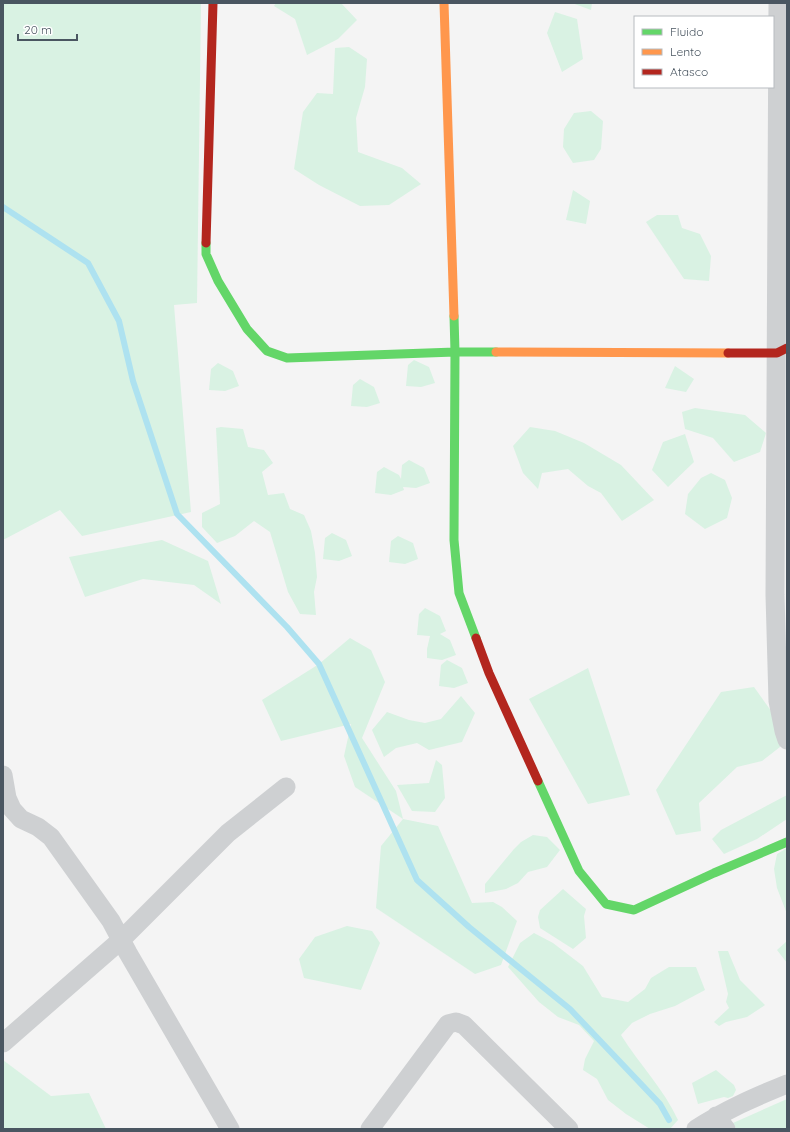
<svg xmlns="http://www.w3.org/2000/svg" width="790" height="1132" viewBox="0 0 790 1132" font-family="Quicksand,sans-serif">
	<rect width="100%" height="100%" fill="#f4f4f4"/>
	<path fill="#d9f2e3" d="M3,3H201L197,303L174,305L191,512L82,536L60,510L3,540Z
		M276,3H341L357,20L338,39L307,55L295,19L274,6Z
		M572,3H592L591,10Z
		M555,12L577,19L583,59L562,72L547,33Z
		M349,47L367,59L365,87L356,118L358,152L402,168L421,184L389,205L360,206L319,185L294,169L303,112L317,93L333,94L335,48Z
		M591,111L603,121L601,149L594,160L573,163L563,147L564,129L574,113Z
		M573,190L590,201L586,224L566,220Z
		M657,215H678L682,228L700,234L711,256L709,281L684,279L646,222Z
		M414,360L429,367L435,383L421,387L406,386L408,365Z
		M218,363L233,371L239,386L225,391L209,390L211,369Z
		M675,366L694,379L686,392L665,388Z
		M360,379L374,387L380,403L367,407L351,406L353,385Z
		M695,408L745,415L766,433L760,452L734,462L713,438L685,429L682,412Z
		M221,427L243,429L248,447L264,450L273,463L262,472L268,495L284,493L290,509L304,515L311,531L315,553L317,577L314,592L316,615L300,614L288,592L270,532L254,521L235,536L217,543L202,527V513L220,504L216,428Z
		M530,427L555,431L584,443L621,465L654,500L622,521L601,493L588,486L568,469L542,473L538,489L523,473L513,446Z
		M685,434L694,462L668,487L652,470L663,442Z
		M409,460L424,468L430,483L416,488L403,487L404,490L391,495L375,493L377,472L384,467L399,475L401,479L402,465Z
		M711,473L725,480L732,498L727,518L705,529L685,514L688,494L701,478Z
		M332,533L346,540L352,556L339,561L323,559L325,538Z
		M398,536L413,543L418,559L405,564L389,562L391,541Z
		M162,540L208,561L221,604L194,585L143,579L85,597L69,557Z
		M425,608L440,616L446,631L440,634L450,640L456,655L442,660L427,658V649L430,636L417,635L419,614Z
		M350,638L371,650L385,682L362,738L396,791L403,819L438,826L472,903L493,902L502,907L517,921L501,965L475,974L376,908L381,846L403,819L355,787L344,756L351,724L281,741L262,700L319,664Z
		M447,660L462,668L468,683L454,688L439,686L441,665Z
		M588,668L630,795L588,804L529,699Z
		M754,687L779,722L780,747L762,761L737,767L699,803L701,831L676,835L656,790L721,692Z
		M461,696L475,713L462,742L429,750L417,743L396,748L384,757L372,730L387,712L409,720L425,723L441,719Z
		M436,760L442,765L445,798L435,812L412,811L397,785L429,783Z
		M787,795V819L757,839L724,854L712,839L721,830Z
		M533,835L547,837L560,850L547,867L528,872L518,883L506,889L485,893V884L514,849L521,842Z
		M787,848V914L777,888L774,869L777,854Z
		M563,889L586,909L584,916L586,938L573,949L540,928L538,917L540,910Z
		M347,926L372,931L380,943L361,990L304,978L299,959L315,937Z
		M534,933L553,943L583,966L602,997L628,1002L645,989L651,978L669,967H696L705,990L675,1006L650,1014L632,1023L621,1035C639,1064 664,1089 678,1120L670,1129H650L626,1114L608,1100L597,1079L583,1070L585,1059L594,1041L579,1025L558,1017L539,1002L508,967L520,943Z
		M787,941V963L777,950Z
		M718,951H728L740,980L765,1005L747,1017L726,1022L719,1026L714,1022L729,1008L726,1002L728,994Z
		M3,1060L51,1096L89,1093L106,1129H3Z
		M716,1070L734,1085L736,1090L733,1096L728,1098L724,1097L698,1104L692,1083Z
		M787,1099V1129H736L733,1123Z"/>
	<g fill="none" stroke-linecap="round" stroke-linejoin="round">
		<path stroke="#aee2f0" stroke-width="6" d="M3,207L88,263L119,321L133,381L177,514L287,627L319,664L417,880L469,927L570,1009L660,1104L669,1120"/>
		<path stroke="#ced0d2" stroke-width="19" d="M778,3L775,595L778,701L784,731L787,740
			M3,775L7,798L12,809L21,819L38,827L51,837L111,921L128,953L230,1129
			M3,1043L121,940L228,833L286,787
			M716,1116L726,1129
			M370,1129L448,1024L456,1022L464,1025L569,1129
			M696,1129C725,1110 755,1097 787,1084"/>
		<path stroke="#63d668" stroke-width="9" d="M206,243V254L218,281L247,329L267,351L287,358L455,352H496
			M454,316L455,352L454,540L459,593L476,638
			M538,781L579,871L606,904L634,910L714,873L787,842"/>
		<path stroke="#ff974d" stroke-width="9" d="M444,3L454,316
			M496,352L728,353"/>
		<path stroke="#b3261e" stroke-width="9" d="M206,243L213,3
			M728,353H777L787,348
			M476,638L489,673L538,781"/>
	</g>
	<rect width="790" height="1132" fill="none" stroke="#4a5661" stroke-width="8"/>
	<rect x="634" y="16" width="140" height="72" fill="#ffffff" stroke="#b7bbc0"/>
	<rect x="642" y="29" width="20" height="6" fill="#63d668" stroke="#b7bbc0"/>
	<text x="670" y="36" font-size="12" fill="#4a5661">Fluido</text>
	<rect x="642" y="49" width="20" height="6" fill="#ff974d" stroke="#b7bbc0"/>
	<text x="670" y="56" font-size="12" fill="#4a5661">Lento</text>
	<rect x="642" y="69" width="20" height="6" fill="#b3261e" stroke="#b7bbc0"/>
	<text x="670" y="76" font-size="12" fill="#4a5661">Atasco</text>
	<path d="M18 34v6h59v-6" fill="none" stroke="#4a5661" stroke-width="2"/>
	<text x="24" y="34" font-size="12" fill="#4a5661" stroke="#ffffff" stroke-width="3" paint-order="stroke">20 m</text>
</svg>
